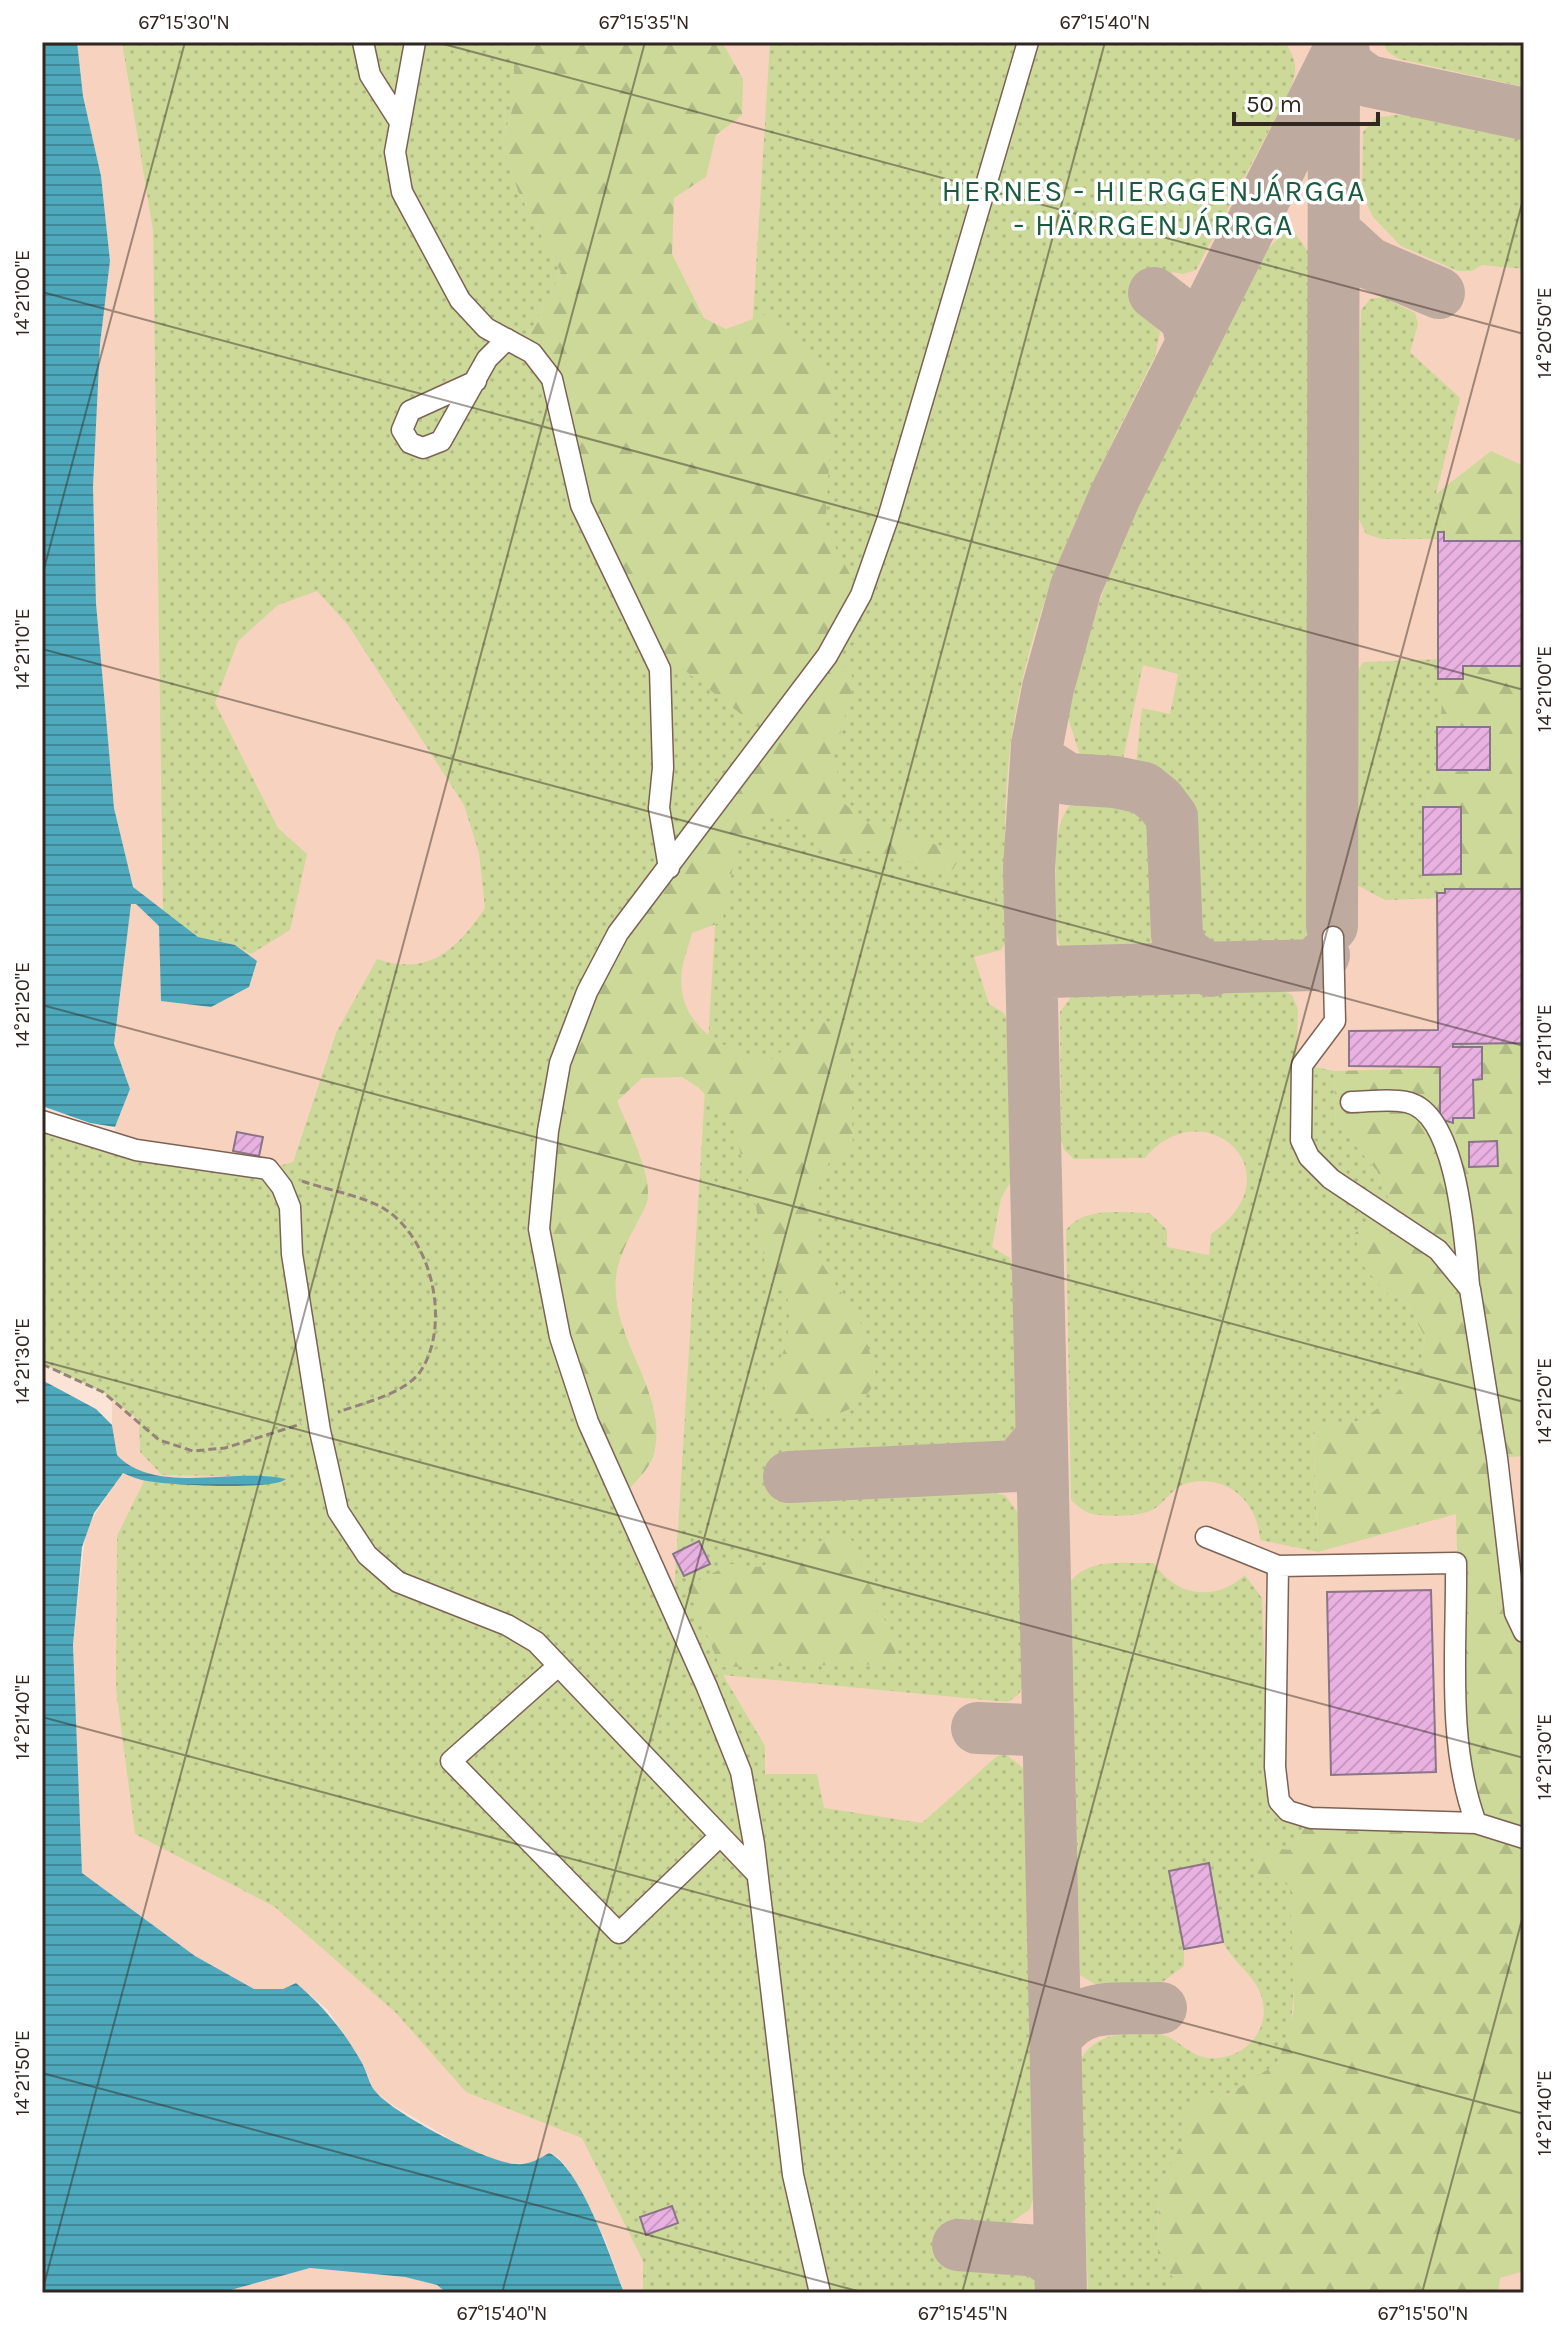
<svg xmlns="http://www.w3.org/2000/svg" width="1566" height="2335" viewBox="0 0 1566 2335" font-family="Karla,sans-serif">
	<defs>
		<pattern id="grass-dots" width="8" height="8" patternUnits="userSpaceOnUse" patternTransform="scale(2)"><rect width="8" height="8" fill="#ccd999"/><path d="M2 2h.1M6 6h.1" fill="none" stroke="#b0ba84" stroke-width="1.8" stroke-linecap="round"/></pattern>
		<pattern id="forest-firs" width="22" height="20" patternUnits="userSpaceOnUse" patternTransform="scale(2)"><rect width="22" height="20" fill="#ccd999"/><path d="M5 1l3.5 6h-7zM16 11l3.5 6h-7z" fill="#b0ba84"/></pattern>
		<pattern id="water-rules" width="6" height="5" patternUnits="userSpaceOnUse" patternTransform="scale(2)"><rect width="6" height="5" fill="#4ea9bd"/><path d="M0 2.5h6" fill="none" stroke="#418999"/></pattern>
		<pattern id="building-hatch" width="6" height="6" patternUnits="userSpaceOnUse" patternTransform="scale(2)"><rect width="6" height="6" fill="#e8b1e1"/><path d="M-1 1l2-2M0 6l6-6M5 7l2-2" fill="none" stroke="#c798c1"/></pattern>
	</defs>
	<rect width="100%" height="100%" fill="#fbe3d6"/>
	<path fill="#f7d3bf" d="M77,42H1524V2293H624L605,2239L568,2169L558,2157L549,2153L532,2163L514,2164L483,2158L394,2106L374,2091L363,2064L328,2010L297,1984L283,1989H254L195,1956L81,1873L73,1645L86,1528L122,1473L113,1443L112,1425L115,1127L130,1089L114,1044L133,887L114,808L96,603L93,487L100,344L110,261L101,176L83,96Z
		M310,2268L405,2277L437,2285L447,2293H220Z"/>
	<path fill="url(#grass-dots)" fill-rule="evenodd" d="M122,42H514V104L502,142L518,191L561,272L529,335L729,703L770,42H1285C1298,62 1298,72 1288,94L1196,270L1183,274L1172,272L1153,324L1160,332L1155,356C1097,473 1040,580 1016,711C1001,787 1005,864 1006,941L1001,950L974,957L989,1004L1004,1013L1009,1023L1013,1178L1001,1198L992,1247L1010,1258L1014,1273L1017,1426L1014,1439L995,1450L808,1457L1005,1495L1021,1517L1024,1682L1019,1694L1008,1702L723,1675L765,1746V1774H817L824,1808L922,1823L996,1757L1004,1753L1023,1768L1027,1779L1033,2199L1030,2209L1013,2221L983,2268L1027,2270L1036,2280L1037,2293H643V2261L582,2138L466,2092L395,2012L275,1907L135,1834L116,1689L117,1536L144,1481L220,1486L277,1477L162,1475L140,1452L139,1420L103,1392L42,1364V1121L254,1173L293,1162L336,1033L377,959C429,977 457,949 485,908L479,853L464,805L348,625L317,591L278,605L238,641L215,703L278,828L307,854L290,930L251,954L235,945L198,937L163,910L153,230ZM723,798L673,1610L560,1337L618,933Z
		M1382,42H1524V87L1399,59L1388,52Z
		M1394,115H1414L1524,140V269L1482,265L1472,271H1458L1401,246L1373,217L1362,194L1363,132L1375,118Z
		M1294,232L1309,253L1308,938C1291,972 1250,960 1218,959L1198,936L1196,824L1187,804L1174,790L1135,772L1142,708L1170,714L1178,674L1143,665L1121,768L1093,767L1081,758L1067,715L1085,641L1122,540L1262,254L1282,235Z
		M1383,297L1415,313L1418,324L1410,352L1460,398L1436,494L1447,539H1382L1366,534L1354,509L1361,310L1370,299Z
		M1445,659L1437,770L1423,807L1444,885V898L1385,900L1355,884L1351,682L1363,662Z
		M1113,789C1124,791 1140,793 1147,803C1152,808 1162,919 1162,933C1156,941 1150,950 1142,957C1123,972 1078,973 1063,951C1054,937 1056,913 1056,897C1056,864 1049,807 1088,792C1095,789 1106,790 1113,789Z
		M1262,981L1292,995L1298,1009L1296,1063L1334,1071L1336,1122L1377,1171L1391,1204L1355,1233L1384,1291L1408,1304L1425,1337L1421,1368L1391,1398L1361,1421L1313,1426L1318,1552L1260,1540C1258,1502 1228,1474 1188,1483C1172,1487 1167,1501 1154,1509C1141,1517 1106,1517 1092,1514C1084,1512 1078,1506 1071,1500L1066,1230C1085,1206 1122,1213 1150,1213L1167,1230V1247L1209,1255L1211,1234C1300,1172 1203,1088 1145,1158L1074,1159L1064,1150L1061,1139L1060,1012L1076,990L1090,983Z
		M1154,1563C1176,1597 1216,1602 1245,1575L1262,1598L1269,1791L1311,1818L1289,1850L1252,1870L1290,1885C1291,1932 1303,2023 1278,2062C1262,2087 1211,2100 1185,2107L1182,2143L1159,2186L1158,2257L1185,2293H1088L1080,2061C1093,2033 1132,2029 1160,2034C1178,2038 1190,2057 1209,2058C1244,2061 1273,2029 1261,1995C1253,1973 1233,1963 1223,1942L1184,1949V1966L1161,1983L1098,1986L1080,1975L1071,1581C1090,1557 1126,1564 1154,1563Z"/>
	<path fill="url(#forest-firs)" d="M514,42H722L743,79L742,115L716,135L706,177L674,198L672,254L704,318L726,329L769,313L835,373L825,528L861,595L827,655L850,670L854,684L834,756L843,802L864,822L953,850L959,859L953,869L944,874L872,849L852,859L829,856L816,841L808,824L769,815L738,840L722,922L692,933C689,945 684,957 682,969C674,1025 725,1054 772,1059L817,1023L850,1019L853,1153L830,1160L813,1203L817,1256L862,1325L877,1378C858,1420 818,1421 777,1413L764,1386C786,1355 793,1333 787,1295L768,1282L756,1207L732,1123L699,1088L682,1077L642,1078L617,1101C627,1125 656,1181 646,1205C636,1228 618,1252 616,1278C610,1340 669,1391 654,1454C651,1468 631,1486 622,1498L588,1422L539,1229L548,1131L587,992L768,735L647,641L581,505L552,379L529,335L561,272L518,191L502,142L514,104Z
		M1491,451L1524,466V1456L1497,1458L1524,1632V2271L1500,2278L1498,2293H1185L1158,2257L1159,2186L1182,2143L1184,2107L1214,2092L1228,2095L1278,2063L1294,2010L1290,1886L1252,1871L1257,1846L1289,1850L1311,1818L1494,1828L1463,1787L1456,1514L1318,1552L1313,1425L1361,1421L1391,1398L1421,1368L1425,1337L1408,1304L1384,1291L1361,1263L1355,1233L1391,1204L1377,1171L1336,1122L1334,1071L1444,1068V885L1423,875V807L1437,770L1445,659L1447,539L1436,494Z
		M845,1535L855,1543L864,1571L874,1579L881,1598L876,1610C893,1624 894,1644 897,1664L720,1667L687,1586L731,1564L758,1567L788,1558L810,1544Z"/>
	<path fill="url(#water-rules)" d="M42,42H77L83,96L101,176L110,261L100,344L93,487L96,603L114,808L133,887L198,937L235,945L257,961L249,987L211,1007L161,1001L159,926L136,904H131L114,1044L130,1089L115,1127L90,1123L42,1106Z
		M42,1380L96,1409L112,1425L117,1455C155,1496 236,1467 286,1479C272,1491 169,1485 147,1481C139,1480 130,1476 123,1473L94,1513L82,1547L73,1645L82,1873L195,1956L254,1989H283L296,1983C324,2007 344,2031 362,2063C367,2072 369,2084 375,2091C393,2114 487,2162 515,2164C529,2165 537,2160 549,2153C580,2166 612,2260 624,2293H447L437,2285L405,2277L310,2268L220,2293H42Z"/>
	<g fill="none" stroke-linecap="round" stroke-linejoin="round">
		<path stroke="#bfaaa0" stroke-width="52" d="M1343,49L1347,66L1368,81L1524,114
			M1345,241L1369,263L1439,293
			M1154,293L1186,318L1190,334
			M1043,763L1068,779L1115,782L1144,788L1160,801L1172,817L1177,935L1184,952L1211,971
			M1332,926L1334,74
			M1041,965L1049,972L1314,965L1324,955
			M789,1477L1017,1466L1034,1446
			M977,1728L1031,1730L1039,1736
			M1056,2039C1080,2000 1120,2010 1161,2008
			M958,2245L1040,2251L1049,2259
			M1061,2293L1029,869L1037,745L1048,688L1076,587L1115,496L1343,42"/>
	</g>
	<path fill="url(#building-hatch)" stroke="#8a7487" stroke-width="2" d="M1438,532H1444V541H1524V666H1463V679H1438Z
		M1437,727H1490V770H1437Z
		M1423,807H1461V874L1423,875Z
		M1445,889H1524V1043L1453,1044V1047H1482V1079L1473,1080L1474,1118H1453V1123L1440,1119V1067L1349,1066V1031L1438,1030L1437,893H1445Z
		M237,1132L263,1137L259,1156L233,1151Z
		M1497,1141L1498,1166L1469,1167V1142Z
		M699,1541L710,1564L684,1576L673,1554Z
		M1431,1590L1436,1772L1331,1775L1327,1592Z
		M1209,1863L1223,1942L1184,1949L1169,1871Z
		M672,2206L678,2223L646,2235L640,2217Z"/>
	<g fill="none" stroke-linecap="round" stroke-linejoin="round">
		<defs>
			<path id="minor" d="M363,42L370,75L400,122
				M415,42L395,152L402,192L460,300L486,328L532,353L552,379L581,505L660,669L663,768L659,808L669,868
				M476,381L410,411L402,430L410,443L423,448L441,441L487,359L507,339
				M1333,937L1335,1021L1302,1065L1301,1140L1309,1157L1331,1179L1438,1250L1470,1289L1497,1458L1515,1613L1524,1632
				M1351,1102C1368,1102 1389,1098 1406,1102C1458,1111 1465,1243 1469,1285
				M42,1121L136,1150L268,1169L282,1187L290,1207L292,1254L320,1431L338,1511L367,1555L398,1582L507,1625L536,1642L757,1874
				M1206,1537L1278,1566L1275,1767L1279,1801L1288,1811L1311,1818L1476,1823L1524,1838
				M1278,1566L1456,1563C1457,1649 1446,1742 1476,1823
				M558,1666L451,1761L619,1933L720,1836
				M820,2293L793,2175L754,1844L741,1772L707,1687L588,1422L560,1337L539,1229L548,1131L560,1063L587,992L618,933L827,656L861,595L888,518L1028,42"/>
		</defs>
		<use href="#minor" stroke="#7c6254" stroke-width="23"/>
		<path stroke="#95837a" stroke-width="3" stroke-dasharray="8 4" stroke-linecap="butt" d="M302,1181C327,1190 360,1195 383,1208C432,1237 452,1325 420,1372C404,1394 363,1403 338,1412
			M42,1364L103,1392L159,1440L193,1451L225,1448L301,1424"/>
		<use href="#minor" stroke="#fff" stroke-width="20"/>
	</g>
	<path fill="none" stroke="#312620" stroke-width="2" stroke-opacity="0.45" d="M436,42L1524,334M42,292L1524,690M42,576L185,42M42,649L1524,1046M42,1005L1524,1402M42,1361L1524,1758M42,1717L1524,2114M42,2073L865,2293M42,2292L645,42M502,2293L1105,42M962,2293L1524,196M1422,2293L1524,1912"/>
	<g text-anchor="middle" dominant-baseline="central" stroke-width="7" stroke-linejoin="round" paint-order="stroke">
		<g font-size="30" letter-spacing="2" fill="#1a5b40" stroke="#fff">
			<text x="1154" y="191">HERNES - HIERGGENJÁRGGA<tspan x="1154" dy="34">- HÄRRGENJÁRRGA</tspan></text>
		</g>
	</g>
	<rect width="1566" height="2335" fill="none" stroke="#ffffff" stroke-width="88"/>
	<path d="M1234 112v12h144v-12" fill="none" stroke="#312620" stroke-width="4"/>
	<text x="1246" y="112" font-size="24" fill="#312620" stroke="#ffffff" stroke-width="6" paint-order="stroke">50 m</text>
	<rect x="44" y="44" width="1478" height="2247" fill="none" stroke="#312620" stroke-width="3"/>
	<g font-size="20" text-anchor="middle" fill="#312620">
		<text x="184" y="29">67°15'30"N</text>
		<text x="644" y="29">67°15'35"N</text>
		<text x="1105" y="29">67°15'40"N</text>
		<text transform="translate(22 293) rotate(-90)" y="7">14°21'00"E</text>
		<text transform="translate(1544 333) rotate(-90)" y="7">14°20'50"E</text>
		<text transform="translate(22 649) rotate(-90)" y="7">14°21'10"E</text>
		<text transform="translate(1544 689) rotate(-90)" y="7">14°21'00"E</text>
		<text transform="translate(22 1005) rotate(-90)" y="7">14°21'20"E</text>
		<text transform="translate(1544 1045) rotate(-90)" y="7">14°21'10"E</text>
		<text transform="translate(22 1361) rotate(-90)" y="7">14°21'30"E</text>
		<text transform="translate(1544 1401) rotate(-90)" y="7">14°21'20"E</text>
		<text transform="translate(22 1717) rotate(-90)" y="7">14°21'40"E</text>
		<text transform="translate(1544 1757) rotate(-90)" y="7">14°21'30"E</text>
		<text transform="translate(22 2073) rotate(-90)" y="7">14°21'50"E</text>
		<text transform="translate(1544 2113) rotate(-90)" y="7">14°21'40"E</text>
		<text x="502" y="2320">67°15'40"N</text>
		<text x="963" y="2320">67°15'45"N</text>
		<text x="1423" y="2320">67°15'50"N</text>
	</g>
</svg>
